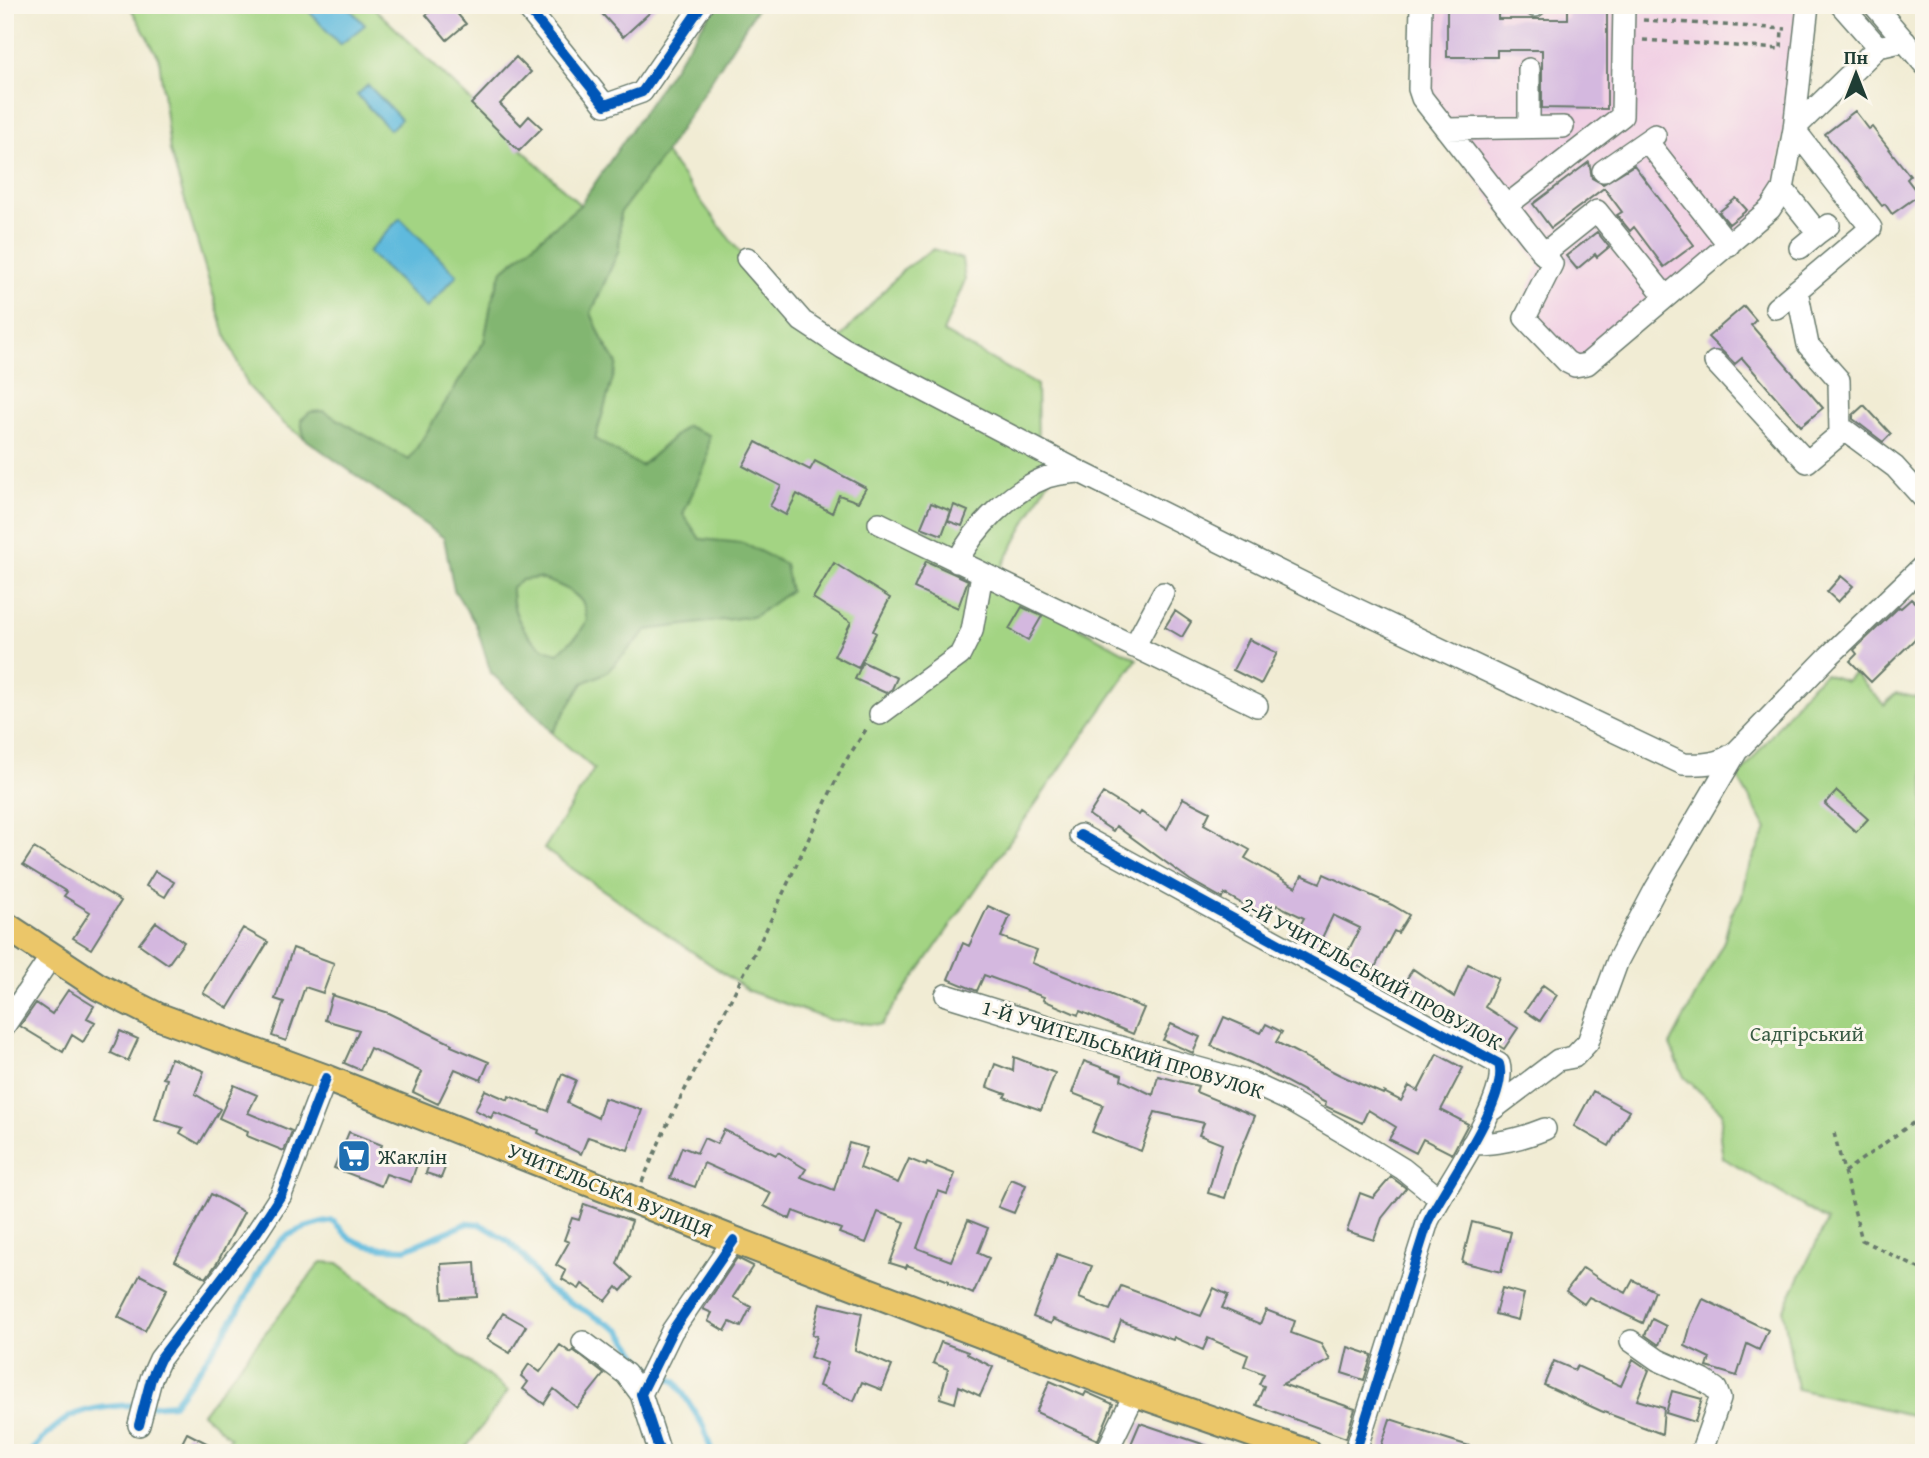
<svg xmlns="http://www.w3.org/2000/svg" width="1929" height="1458" viewBox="0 0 1929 1458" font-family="'Gentium Book Plus',serif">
	<rect width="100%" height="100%" fill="#fbf7ec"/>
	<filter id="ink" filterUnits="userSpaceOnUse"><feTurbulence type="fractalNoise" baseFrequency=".0143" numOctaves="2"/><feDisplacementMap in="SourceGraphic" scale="14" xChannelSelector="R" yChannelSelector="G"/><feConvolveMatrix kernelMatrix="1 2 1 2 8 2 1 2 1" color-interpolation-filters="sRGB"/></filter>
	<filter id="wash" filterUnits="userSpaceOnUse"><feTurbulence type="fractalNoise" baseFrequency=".00686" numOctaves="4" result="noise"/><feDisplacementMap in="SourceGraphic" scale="28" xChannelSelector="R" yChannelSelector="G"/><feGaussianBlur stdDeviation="1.57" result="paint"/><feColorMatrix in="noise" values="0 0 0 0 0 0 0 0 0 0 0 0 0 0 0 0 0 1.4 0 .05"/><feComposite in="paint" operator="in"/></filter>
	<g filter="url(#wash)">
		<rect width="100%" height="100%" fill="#f1ecd4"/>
		<path fill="#f1d0e4" d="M1418,5H1637L1638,8L1643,5H1800L1772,216L1571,381L1515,319L1539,264L1416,99Z"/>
		<path fill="#a3d483" stroke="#61885c" stroke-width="2" d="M129,5H306L365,25L346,5H371L580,205L502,271L492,300L484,342L409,460L323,411L301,420L304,438L283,423L248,386L225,334L170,151L159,58Z
			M665,153L734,245L795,319L840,338L905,268L934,249L962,259L965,280L943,332L1037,385L1038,446L1061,457L994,581L1137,659L881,1025L830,1020L749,991L544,849L594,769L552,733L583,683L607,672L647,630L679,625L743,544L700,539L683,514L692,490L686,426L641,466L595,440L617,364L602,339L591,313L619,250L620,213Z
			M538,578C553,582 573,590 583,603C585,607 586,615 587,620L579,634L558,654C529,647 511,616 512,587L522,580Z
			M1854,673L1884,705L1896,693L1914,697L1924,695V1418L1797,1389L1783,1311L1827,1221L1723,1158L1720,1137L1722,1112L1684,1077L1670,1045L1724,941L1731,914L1742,897L1746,873L1767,829L1738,778L1804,693L1824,674L1846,681Z
			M321,1262L338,1263L508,1391L466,1448L472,1453H221L230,1438L202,1413Z"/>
		<path fill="#82b671" stroke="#507a52" stroke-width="2" fill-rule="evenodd" d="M716,5H759L665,153L620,213L619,250L591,313L602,339L617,364L595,439L641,466L686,426L709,435L707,461L683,514L700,539L743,543L785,564L790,591L755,616L647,630L607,672L583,683L552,733L538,716L491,673L476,625L454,590L444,538L304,438L301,420L310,412L323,411L409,460L484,342L492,300L502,271L580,205ZM538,578C553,582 574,590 583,603C585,608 586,615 587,620L579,634L558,653C529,647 510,615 512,587L522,580Z"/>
		<path fill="#5fbadd" stroke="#3f7c88" stroke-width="2" d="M306,5H346L365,25L340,45L304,6Z
			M368,85L401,119L390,130L357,95Z
			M400,218L457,275L427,308L368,252Z"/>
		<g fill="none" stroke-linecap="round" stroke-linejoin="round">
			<path stroke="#5fbadd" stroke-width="6" d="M149,1406L173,1404C197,1373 220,1341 240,1307C254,1285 263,1256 283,1239C294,1230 318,1223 333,1221L351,1239L366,1245L384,1248L406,1249L468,1223L479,1224L489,1229L509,1242L524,1257L547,1289L621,1331L644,1364L676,1382L704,1427L712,1453
				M29,1453C42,1440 55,1425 71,1416C87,1408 119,1405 137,1405"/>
		</g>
		<g id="blocks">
			<path fill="#d4b8df" d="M438,5H450L466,24L447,40L426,15Z
				M594,5H658L623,37Z
				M1447,5H1498V19H1568V5H1607V109L1542,108V50H1497V57H1447Z
				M516,57L531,72L500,104L521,125L529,116L542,128L519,151L471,104Z
				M1855,111L1869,129L1872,127L1896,158L1910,176L1907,179L1919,195L1892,214L1885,204L1882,206L1825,134Z
				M1589,162L1592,178L1603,184L1634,165L1694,245L1664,267L1634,227L1630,231L1617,215L1622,212L1604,188L1551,228L1533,204Z
				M1736,198L1747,210L1729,224L1719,212Z
				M1597,232L1609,247L1597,257L1595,254L1577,269L1566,256Z
				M1744,306L1756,320L1751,325L1823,408L1801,426L1742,358L1735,364L1708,337Z
				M1864,405L1891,434L1883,442L1853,419V415Z
				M756,442L810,470L815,461L866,488L858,502L839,495L832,513L797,494L786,515L770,506L781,486L743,466Z
				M931,503L951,511L942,535L921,527Z
				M954,505L968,511L962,526L948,521Z
				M926,561L968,580L958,608L914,588Z
				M834,563L890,598L873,631L876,633L858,668L834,656L851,622L813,598Z
				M1841,576L1853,586L1838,602L1827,592Z
				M1911,599L1924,611V630L1871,682L1850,661L1857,654L1854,650L1899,607L1901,608Z
				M1022,607L1042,616L1028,640L1009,629Z
				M1175,611L1191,622L1182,637L1165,627Z
				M1249,639L1277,653L1261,684L1233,670Z
				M863,662L897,678L892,689L886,693L855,679Z
				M1837,791L1868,819L1856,832L1825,804Z
				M1103,793L1139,815L1141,812L1167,829L1183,798L1210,812L1204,824L1250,850L1245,858L1296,887L1302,875L1320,883L1324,874L1392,905L1409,915L1398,933L1394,931L1372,973L1344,959L1360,928L1333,915L1319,944L1296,933L1304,918L1277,905L1269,919L1225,894L1222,898L1190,880L1116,826L1113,831L1089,815Z
				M34,848L121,901L91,949L73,938L90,912L64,896L67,892L23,865Z
				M155,871L174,882L165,897L146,886Z
				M988,906L1010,916L1001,937L1037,950L1032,963L1144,1008L1133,1034L1080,1011L1078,1015L1043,1000L1044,997L984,975L977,991L948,979L963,943L969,946Z
				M156,922L184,942L168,964L139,944Z
				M243,928L268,942L228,1008L203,993Z
				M293,948L334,963L323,993L305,987L286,1041L272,1036L284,1002L275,999Z
				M1468,964L1498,978L1485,1007L1518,1028L1504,1049L1467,1026L1466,1028L1442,1014L1444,1011L1404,983L1413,969L1454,997Z
				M1543,985L1557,995L1540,1021L1525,1011Z
				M68,990L94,1006L87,1018L95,1022L83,1042L72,1035L63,1052L20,1026L36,1003L52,1014Z
				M332,995L388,1013L452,1044L451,1046L489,1062L481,1080L455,1069L438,1104L413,1092L422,1072L370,1048L360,1070L344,1063L359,1030L325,1020Z
				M1224,1017L1261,1033L1266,1024L1282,1032L1276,1042L1340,1075L1383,1094L1384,1092L1401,1101L1409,1086L1418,1091L1437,1054L1463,1068L1441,1110L1468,1124L1452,1154L1423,1139L1416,1153L1389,1139L1396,1127L1368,1110L1362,1123L1325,1106L1326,1103L1251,1063L1211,1046Z
				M1171,1024L1200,1037L1193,1053L1163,1040Z
				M120,1031L138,1039L128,1061L111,1053Z
				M1014,1057L1055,1073L1041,1110L1004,1097L1006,1094L987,1087L995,1064L1013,1071Z
				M171,1058L204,1071L195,1094L220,1109L199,1144L180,1133L183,1128L155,1119L167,1079L163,1078Z
				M1084,1061L1122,1075L1121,1080L1153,1095L1158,1076L1198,1086L1196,1092L1255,1116L1235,1165L1225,1198L1208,1193L1222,1144L1199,1135L1204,1123L1155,1112L1141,1151L1092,1132L1103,1105L1072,1093Z
				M562,1074L576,1080L567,1103L598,1118L604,1098L642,1110L628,1150L588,1137L581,1154L538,1133L539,1130L494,1112L491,1118L475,1110L485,1090L508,1100L509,1096L548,1111Z
				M234,1085L257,1095L248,1113L292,1131L284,1151L247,1136L248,1131L219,1118Z
				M1593,1091L1629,1111L1609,1146L1574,1126Z
				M724,1130L776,1155L778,1152L806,1169L801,1177L834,1190L849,1143L867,1148L860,1168L898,1183L909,1159L926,1166L927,1163L955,1174L947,1194L938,1191L917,1248L951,1261L968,1220L988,1228L978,1253L989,1258L973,1294L949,1283V1281L907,1265L906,1268L890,1263L905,1222L878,1212L866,1243L839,1233L841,1229L793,1211L790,1219L764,1206L771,1193L704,1163L695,1187L670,1178L682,1147L697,1153L704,1138L717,1144Z
				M349,1132L382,1145L379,1152L417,1164L411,1182L386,1174L381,1186L334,1168Z
				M431,1159L446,1165L441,1178L426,1173Z
				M1391,1177L1406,1188L1382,1218L1374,1240L1347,1231L1360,1193L1373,1198Z
				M1011,1179L1026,1185L1014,1213L998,1207Z
				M211,1194L244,1212L217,1263L206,1278L175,1261Z
				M584,1204L632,1221L617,1264L632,1278L621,1291L617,1287L606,1301L582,1284L579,1289L562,1279L566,1271L556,1265L569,1242L564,1240L572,1218L579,1220Z
				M1472,1222L1511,1232L1501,1272L1462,1262Z
				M1057,1254L1092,1266L1079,1298L1110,1310L1121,1286L1201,1316L1214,1288L1228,1295L1222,1308L1260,1324L1266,1310L1295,1321L1291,1333L1321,1344L1330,1360L1282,1384L1355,1409L1346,1438L1256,1405L1264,1386L1259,1384L1264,1374L1244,1366L1248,1355L1208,1338L1203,1350L1174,1337L1173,1340L1121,1321L1113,1342L1053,1319L1051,1324L1033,1317Z
				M737,1258L753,1266L733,1297L751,1307L741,1327L730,1322L725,1331L708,1321L712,1313L703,1309Z
				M475,1262L477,1297L443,1299L441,1264Z
				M1583,1268L1601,1280L1626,1293L1633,1280L1655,1291L1643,1323L1589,1297L1584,1304L1566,1291Z
				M140,1275L167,1289L145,1331L118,1317Z
				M1502,1288L1524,1294L1518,1320L1495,1314Z
				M1703,1299L1768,1330L1759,1350L1747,1344L1737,1376L1707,1367L1710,1358L1685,1346L1691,1324Z
				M820,1303L862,1313L855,1350L892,1366L882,1390L862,1382L854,1401L819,1386L827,1363L810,1357L817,1336L812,1335Z
				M503,1313L526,1326L510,1353L487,1339Z
				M1652,1319L1666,1326L1659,1345L1645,1335Z
				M941,1342L968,1352L967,1354L993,1367L980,1396L959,1386L955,1403L940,1398L948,1369L933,1363Z
				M560,1345L571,1353L573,1350L604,1374L577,1408L554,1389L544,1404L523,1389L528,1382L521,1376L529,1364L540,1372Z
				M1348,1347L1372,1355L1364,1380L1342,1373Z
				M1633,1359L1649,1370L1637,1400L1664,1408L1662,1434L1601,1411L1544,1385L1554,1361L1575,1370L1577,1366L1621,1386Z
				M1050,1381L1084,1396L1086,1392L1113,1404L1098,1440L1036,1412Z
				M1672,1391L1702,1399L1695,1422L1666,1413Z
				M1390,1419L1406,1424L1405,1426L1479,1449L1478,1453H1379Z
				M1140,1423L1220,1450L1219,1453H1154L1131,1444Z
				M187,1433L226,1453H177Z"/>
		</g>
	</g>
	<g filter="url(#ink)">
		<use href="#blocks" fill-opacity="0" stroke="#687a6c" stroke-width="2"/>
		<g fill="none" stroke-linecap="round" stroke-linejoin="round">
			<defs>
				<path id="minor" d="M525,5L605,105L642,92L702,5
					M1421,5L1419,89L1422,98L1552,264L1525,318L1567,362L1575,366L1587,364L1770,209L1783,189L1794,129L1808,5
					M1841,5L1878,47L1905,41
					M1874,5L1924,64
					M1535,6V5
					M1529,69V127
					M1446,129L1563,127
					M1647,141L1729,245
					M1603,171L1655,135
					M1783,189L1818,233L1829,225
					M1506,206L1622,116L1624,5
					M1800,248L1818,233
					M1543,254L1597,211L1666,297
					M747,258L802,321L843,348L1080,472L1335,599L1683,764C1704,765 1720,764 1737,751L1828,657L1924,565
					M1797,290L1808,345L1839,380L1840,434
					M1776,308L1871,228L1794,129L1878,47
					M1715,362L1807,462L1845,430L1895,467L1924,499
					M879,523L1257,706
					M957,562C974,528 1011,491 1047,477C1057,474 1069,473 1080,472
					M1134,647L1163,593
					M880,714L960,655L972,631L982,574
					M1080,835L1499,1064C1510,1098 1444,1187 1428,1221L1355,1453
					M946,995L1069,1033L1249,1082L1288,1100L1346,1134L1403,1169L1439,1198
					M5,1025L52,955
					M1492,1110L1558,1060L1574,1057L1588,1042L1618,960L1656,888L1737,751
					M1472,1144C1499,1144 1520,1139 1545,1129
					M1631,1341L1658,1360L1703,1380L1716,1389L1720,1399L1701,1453
					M583,1342L626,1374L641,1394
					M139,1425L151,1379L160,1359L257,1232L281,1195L326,1078
					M660,1453L641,1394L672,1331L734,1240
					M1106,1453L1135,1393"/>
				<path id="major" d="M5,925L99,987L157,1016L326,1078L734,1240L1135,1393L1308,1453"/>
			</defs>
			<use href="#minor" stroke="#687a6c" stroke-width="24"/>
			<use href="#major" stroke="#687a6c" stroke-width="30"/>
			<path stroke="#687a6c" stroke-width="3.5" stroke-dasharray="5 5" stroke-linecap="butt" d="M1643,20L1786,29
				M1643,40L1781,49L1782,28
				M1834,1133L1862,1240L1924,1271
				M1844,1172L1924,1115
				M642,1182L665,1129L766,930L843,765L867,728"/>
			<use href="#minor" stroke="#fff" stroke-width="21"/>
			<use href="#major" stroke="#ebc669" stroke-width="26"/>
			<defs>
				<path id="cycleway" d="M525,5L605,105L642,92L702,5
					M1080,835L1499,1064C1510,1098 1444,1187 1428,1221L1355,1453
					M139,1425L151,1379L160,1359L257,1232L281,1195L326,1078
					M660,1453L641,1394L672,1331L734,1240"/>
			</defs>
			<use href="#cycleway" stroke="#fbf7ec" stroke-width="15"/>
			<use href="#cycleway" stroke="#0057b8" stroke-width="10"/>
		</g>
	</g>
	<defs>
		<symbol id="supermarket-square" viewBox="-11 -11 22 22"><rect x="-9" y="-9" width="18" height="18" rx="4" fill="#1f6fb2" stroke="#fbf7ec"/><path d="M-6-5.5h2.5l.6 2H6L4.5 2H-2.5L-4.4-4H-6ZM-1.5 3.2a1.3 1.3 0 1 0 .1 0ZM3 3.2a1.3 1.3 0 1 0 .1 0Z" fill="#fff"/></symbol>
	</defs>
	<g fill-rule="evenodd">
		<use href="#supermarket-square" x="335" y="1137" width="38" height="38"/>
	</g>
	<g text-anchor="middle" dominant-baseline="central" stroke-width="6" stroke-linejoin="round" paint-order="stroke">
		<g font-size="21" fill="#1f3d34" stroke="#fbf7ec">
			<text transform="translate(1372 973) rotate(29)">2-Й УЧИТЕЛЬСЬКИЙ ПРОВУЛОК</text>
			<text transform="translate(1123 1049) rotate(17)">1-Й УЧИТЕЛЬСЬКИЙ ПРОВУЛОК</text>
			<text transform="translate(610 1190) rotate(22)">УЧИТЕЛЬСЬКА ВУЛИЦЯ</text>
		</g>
		<g font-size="21" fill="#395b44" stroke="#fbf7ec">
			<text x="1807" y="1033">Садгірський</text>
		</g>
		<g font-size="21" fill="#1f3d34" stroke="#fbf7ec" text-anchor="start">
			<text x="378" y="1156">Жаклін</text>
		</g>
	</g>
	<rect width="1929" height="1458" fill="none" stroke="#fbf7ec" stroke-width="28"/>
	<g transform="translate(1856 74)" stroke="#fbf7ec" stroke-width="5" paint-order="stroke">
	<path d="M0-5L12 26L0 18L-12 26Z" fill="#1f3d34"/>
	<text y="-10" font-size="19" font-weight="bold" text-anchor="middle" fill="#1f3d34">Пн</text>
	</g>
</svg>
